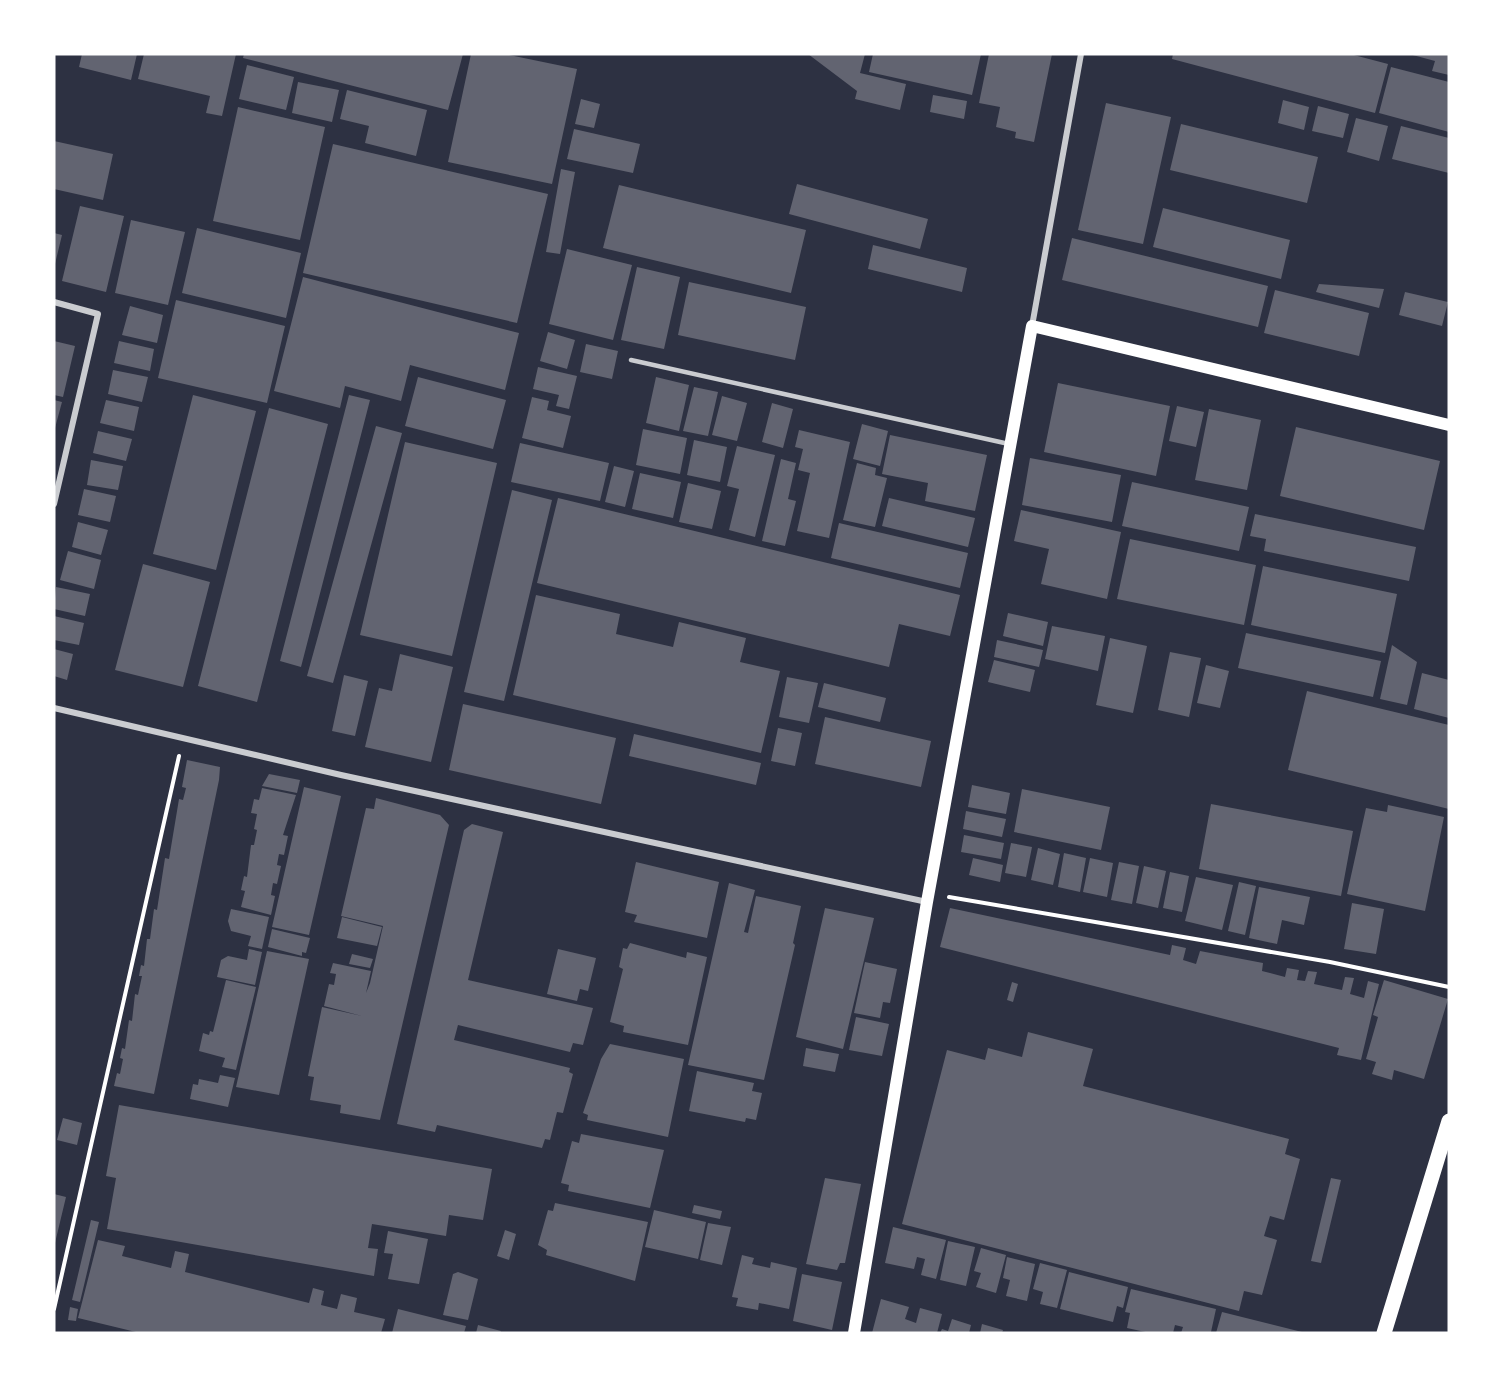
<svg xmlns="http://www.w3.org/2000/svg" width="1503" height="1387" viewBox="0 0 1503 1387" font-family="'Crimson Pro',serif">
	<rect width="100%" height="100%" fill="#2d3142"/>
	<path fill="#626471" d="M82,54H137L131,80L79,67Z
		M144,54H236L222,116L206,113L210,96L138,79Z
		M244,54H463L448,110L243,58Z
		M471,54H504L577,69L552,184L448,162Z
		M808,54H865L860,73L906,84L900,110L855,99L857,91Z
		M873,54H981L972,95L869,72Z
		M989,54H1052L1034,142L1015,138L1016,132L996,127L1000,107L979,103Z
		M1173,54H1350L1388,64L1375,113L1172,59Z
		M1409,54H1449V75L1432,71L1435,61Z
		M247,65L294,77L286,110L239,99Z
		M1391,67L1449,82V132L1379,113Z
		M298,82L339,90L332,122L292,113Z
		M347,90L427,110L416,156L365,143L369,126L340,119Z
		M933,95L967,101L964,119L930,112Z
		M581,99L600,104L594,128L575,124Z
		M1283,100L1309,107L1304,130L1278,123Z
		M1106,103L1171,117L1143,244L1078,230Z
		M1318,106L1349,114L1343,138L1312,131Z
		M238,107L325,127L300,240L213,221Z
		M1356,118L1388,126L1379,161L1347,152Z
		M1181,124L1318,157L1307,203L1170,170Z
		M1401,126L1449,138V173L1392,159Z
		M574,129L640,144L633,173L567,159Z
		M54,141L113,154L103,200L54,189Z
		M333,144L548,194L517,323L303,273Z
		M561,169L575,172L560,254L546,252Z
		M797,184L928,219L920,249L789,214Z
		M619,185L806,230L791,293L603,248Z
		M80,206L124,216L106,292L62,281Z
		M1163,208L1290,240L1281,279L1153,247Z
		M131,220L185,232L168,305L115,293Z
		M197,228L301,253L286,318L182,293Z
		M54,233L62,235L55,264H54Z
		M1072,238L1268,286L1258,327L1062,280Z
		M873,245L967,268L962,292L868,269Z
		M567,249L632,265L613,340L549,324Z
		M637,267L680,277L664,349L621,340Z
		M303,277L519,333L505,390L410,365L401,401L345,386L340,408L274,391Z
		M689,282L806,307L795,360L678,335Z
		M1319,284L1384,289L1379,308L1316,292Z
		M1275,290L1369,313L1359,356L1264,333Z
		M1405,292L1448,302L1442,326L1399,315Z
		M176,300L285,326L267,403L158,378Z
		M130,306L163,315L157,343L122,335Z
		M548,332L575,340L567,369L540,361Z
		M54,341L75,346L63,397L54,395Z
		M119,341L154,349L150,371L114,363Z
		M586,344L618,351L612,379L580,372Z
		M538,367L577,376L569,409L556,406L559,395L533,389Z
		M113,370L148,377L142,402L108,394Z
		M418,377L506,400L493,449L405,426Z
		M656,377L689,385L679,431L646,423Z
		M1058,383L1170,406L1156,476L1044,452Z
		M694,387L718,392L708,436L683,431Z
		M193,395L256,411L216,570L153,554Z
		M349,395L370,400L301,667L280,661Z
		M722,396L747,403L737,441L712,435Z
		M532,397L549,401L547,410L571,416L563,448L522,438Z
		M54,400L62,402L55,428H54Z
		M106,400L139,407L134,431L100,423Z
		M772,403L793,409L783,448L762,442Z
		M1177,406L1204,412L1196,447L1169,441Z
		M269,408L328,424L257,702L198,686Z
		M1209,409L1261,420L1247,490L1195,480Z
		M862,424L888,431L880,466L853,459Z
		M376,426L402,433L333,683L307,676Z
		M1296,427L1440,461L1424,530L1280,496Z
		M643,429L687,438L680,474L636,465Z
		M799,430L850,442L829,538L797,531L810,473L798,470L803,449L795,447Z
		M98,431L132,439L126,461L93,453Z
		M890,435L987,455L975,511L925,501L928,483L882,474Z
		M694,440L727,447L720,482L687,475Z
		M405,442L497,463L452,656L360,635Z
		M520,443L609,463L600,501L511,482Z
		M737,446L775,455L755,537L729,530L739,489L727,486Z
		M1030,458L1121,475L1112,522L1022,505Z
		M781,459L796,463L788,499L796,501L785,546L762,541Z
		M91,460L123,466L118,490L87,485Z
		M857,463L876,468L875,475L887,478L875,527L843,520Z
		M614,466L634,471L625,507L605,502Z
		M640,473L681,482L673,518L632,509Z
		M1132,482L1249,507L1239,551L1122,526Z
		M688,483L721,491L712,529L679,522Z
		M84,489L116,496L110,522L78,515Z
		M512,490L552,500L504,701L464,692Z
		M558,498L960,595L950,636L899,624L889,667L537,583Z
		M889,498L975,518L968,547L882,526Z
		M1021,510L1121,532L1107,599L1041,584L1049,549L1014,541Z
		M1255,514L1416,547L1409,581L1264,551L1266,539L1250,536Z
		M78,522L108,530L101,555L72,547Z
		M839,523L968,553L960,588L831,558Z
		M1130,539L1256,565L1244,625L1117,599Z
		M68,551L101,560L94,589L60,580Z
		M143,564L210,582L183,687L115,670Z
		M1263,566L1397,594L1385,653L1251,625Z
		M56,587L90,594L85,616L54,609Z
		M536,595L620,614L616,634L673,647L679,622L746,638L740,662L780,671L761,753L513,695Z
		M1008,613L1048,622L1043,646L1003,636Z
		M54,616L84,623L79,645L54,640Z
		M1052,626L1105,636L1098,671L1045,659Z
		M1246,633L1381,661L1373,697L1238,668Z
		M1110,638L1147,646L1133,713L1096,705Z
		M997,640L1043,650L1039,667L994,657Z
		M1392,645L1417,662L1407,705L1380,699Z
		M54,649L73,654L67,680L54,676Z
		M1170,652L1201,658L1189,717L1158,710Z
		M400,654L453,667L431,762L365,747L379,688L392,691Z
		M994,660L1035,670L1030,692L988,682Z
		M1206,665L1229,671L1220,708L1197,703Z
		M1422,673L1449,680V718L1414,709Z
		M344,675L368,681L355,736L332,731Z
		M787,677L818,683L809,723L779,717Z
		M824,683L886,698L880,722L818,707Z
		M1307,691L1449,725V809L1288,770Z
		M463,704L616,738L601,804L449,770Z
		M825,717L931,741L921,787L815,764Z
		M778,728L802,733L795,766L771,761Z
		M634,734L761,763L756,785L629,756Z
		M187,760L220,767L219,780L154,1094L114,1086L117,1073L120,1074L123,1059L120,1058L122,1048L125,1049L129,1020L132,1021L135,994L138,995L142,976H139L141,965L144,966L147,939H150L154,909L157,910L165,858L169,859L179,799L183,800L186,788L182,787Z
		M269,774L300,780L297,793L262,786Z
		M972,785L1010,793L1006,814L968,807Z
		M304,787L341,796L309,935L272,927Z
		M262,788L296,795L283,835L288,836L284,855L279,854L277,865L281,866L277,884L273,883L271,895L275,896L271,915L241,907L245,891L241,890L244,876L247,877L251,845H254L257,830L254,829L257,814L251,813L254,799L259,800Z
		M1022,789L1110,807L1101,850L1014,832Z
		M376,798L440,815L449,825L380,1120L340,1113L341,1105L310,1100L314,1077L308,1076L322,1007L362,1016L324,1006L329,984L334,985L336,974L330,973L333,963L371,971L366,993L370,983L383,926L341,916L366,808L374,809Z
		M1211,804L1353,831L1341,896L1199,869Z
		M1388,805L1444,817L1425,911L1347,894L1366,808L1387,812Z
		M966,811L1006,819L1002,837L963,829Z
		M472,824L503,832L468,980L593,1008L583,1045L573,1043L570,1052L458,1025L454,1040L570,1068L569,1072L573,1074L563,1113L557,1112L550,1140L545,1139L542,1148L437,1125L435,1132L397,1124L464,830Z
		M964,835L1004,843L1001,859L961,852Z
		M1011,843L1032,847L1026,877L1005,873Z
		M1038,848L1060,854L1053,885L1031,880Z
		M1064,853L1086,858L1080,892L1058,887Z
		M973,858L1003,865L1000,882L969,875Z
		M1090,858L1113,863L1107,897L1083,892Z
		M636,862L719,882L707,938L634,922L637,915L625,912Z
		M1119,862L1139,866L1132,904L1111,900Z
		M1144,866L1166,871L1158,908L1136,903Z
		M1170,872L1189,876L1182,912L1163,908Z
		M1196,877L1233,885L1222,930L1185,921Z
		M1239,882L1256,886L1245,935L1228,931Z
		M729,883L755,890L744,932L748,933L756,896L801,906L793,943L795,945L764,1080L688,1065Z
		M1259,887L1310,897L1304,925L1282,920L1277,944L1249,938Z
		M1352,903L1384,909L1376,954L1344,949Z
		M825,908L874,918L843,1049L796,1037Z
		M950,908L1170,955L1172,945L1186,948L1183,960L1196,964L1200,951L1263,963L1262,971L1285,977L1287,968L1299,970L1297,980L1305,981L1308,971L1317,972L1314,984L1342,990L1345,977L1354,978L1350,994L1364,998L1368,981L1379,984L1361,1060L1337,1055L1339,1048L940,947Z
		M231,909L269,917L262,949L248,946L251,936L231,931L228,921Z
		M342,917L382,927L377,946L337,938Z
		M272,929L310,938L306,953L302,952V956L268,947Z
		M630,943L686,958L687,952L707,957L688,1045L623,1032L624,1026L610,1022L623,969L619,967L623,948L627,949Z
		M249,949L262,952L255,985L217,977L221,960L228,956L247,960Z
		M558,949L596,958L588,991L580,989L577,1001L547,994Z
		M267,951L309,959L279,1095L236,1087Z
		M352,954L373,959L370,968L349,964Z
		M865,962L897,969L890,1003L883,1002L880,1018L854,1013Z
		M226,980L256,987L236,1070L222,1067L225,1058L199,1051L203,1033L209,1035L210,1031L213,1032Z
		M1384,980L1448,999L1424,1079L1394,1070L1392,1080L1372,1074L1376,1062L1366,1059L1378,1017L1373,1015Z
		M1012,982L1018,984L1013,1002L1007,1000Z
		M856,1017L889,1024L882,1056L849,1050Z
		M1028,1032L1093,1049L1083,1086L1289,1139L1285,1154L1300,1159L1284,1220L1270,1216L1264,1236L1277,1240L1262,1295L1244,1291L1239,1311L902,1224L947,1050L985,1060L988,1048L1022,1057Z
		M610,1044L684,1059L668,1137L587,1120L588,1115L583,1113L601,1059Z
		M806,1048L839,1054L835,1072L803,1066Z
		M697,1071L754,1083L752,1091L762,1093L756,1120L746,1118L745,1122L689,1111Z
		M220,1075L235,1078L228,1107L190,1099L193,1084L198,1085L199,1079L218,1083Z
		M119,1105L492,1169L483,1220L449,1215L446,1236L372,1224L368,1248L378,1249L374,1276L107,1229L116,1178L106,1176Z
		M63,1118L82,1123L77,1145L57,1140Z
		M581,1134L664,1150L650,1208L568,1191L569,1185L561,1183L572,1141L579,1143Z
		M825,1178L861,1184L845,1263H840L837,1270L806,1264Z
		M1331,1178L1341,1180L1321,1263L1311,1261Z
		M54,1194L66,1197L55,1243H54Z
		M555,1203L648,1222L635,1281L546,1255L547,1250L538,1245L548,1210L553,1211Z
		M694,1205L722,1211L720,1219L692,1213Z
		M654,1210L706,1222L698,1259L645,1247Z
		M91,1220L99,1222L80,1302L72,1300Z
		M708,1223L731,1227L722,1265L700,1260Z
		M893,1227L946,1240L936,1279L921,1275L925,1259L917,1257L914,1269L885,1263Z
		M505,1230L516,1234L509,1260L497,1256Z
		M388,1231L428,1239L419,1284L388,1279L393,1254L384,1253Z
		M98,1240L125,1246L122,1256L171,1268L175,1251L189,1254L185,1272L309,1303L313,1288L324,1291L321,1305L337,1309L341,1294L357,1298L354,1312L385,1319L381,1333H140L78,1318Z
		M948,1241L975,1247L966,1286L940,1280Z
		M981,1248L1006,1255L996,1293L976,1287L981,1273L974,1271Z
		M742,1255L754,1258L752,1264L770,1268L771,1262L797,1268L789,1309L759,1303L758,1310L736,1306L738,1298L732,1297Z
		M1007,1257L1035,1264L1027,1301L1006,1296L1010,1280L1003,1278Z
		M1040,1263L1067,1270L1057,1308L1040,1304L1043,1292L1033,1289Z
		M458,1272L478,1279L468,1320L443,1315L453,1274Z
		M1069,1272L1128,1287L1123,1308L1117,1306L1113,1322L1060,1309Z
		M802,1274L842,1282L832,1330L793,1321Z
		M1131,1289L1216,1309L1211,1332L1181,1333L1183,1327L1175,1325L1173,1333H1150L1127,1328L1130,1313L1125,1312Z
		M881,1299L909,1307L905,1319L916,1323L920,1308L942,1314L937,1333H872Z
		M70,1307L78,1309L76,1321L68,1320Z
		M398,1309L466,1326L464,1333H392Z
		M1222,1312L1302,1332L1301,1333H1216Z
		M952,1319L971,1325L969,1333H940L942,1329L948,1331Z
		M982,1324L1003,1330L1002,1333H980Z
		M478,1325L501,1331L500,1333H476Z"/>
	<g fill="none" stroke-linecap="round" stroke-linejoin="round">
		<path stroke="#fff" stroke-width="4" d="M949,897L1330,962L1449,987
			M54,1309L179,756"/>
		<path stroke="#caccd0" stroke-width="4.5" d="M631,360L1009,444"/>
		<path stroke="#caccd0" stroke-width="6" d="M54,302L98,314L54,504
			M1032,326L1081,54
			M54,708L341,775L927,902"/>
		<path stroke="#fff" stroke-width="12" d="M854,1333L927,902L1032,326L1449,425"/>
		<path stroke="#fff" stroke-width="15" d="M1384,1333L1449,1121"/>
	</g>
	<rect width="1503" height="1387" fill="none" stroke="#ffffff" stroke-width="111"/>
</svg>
